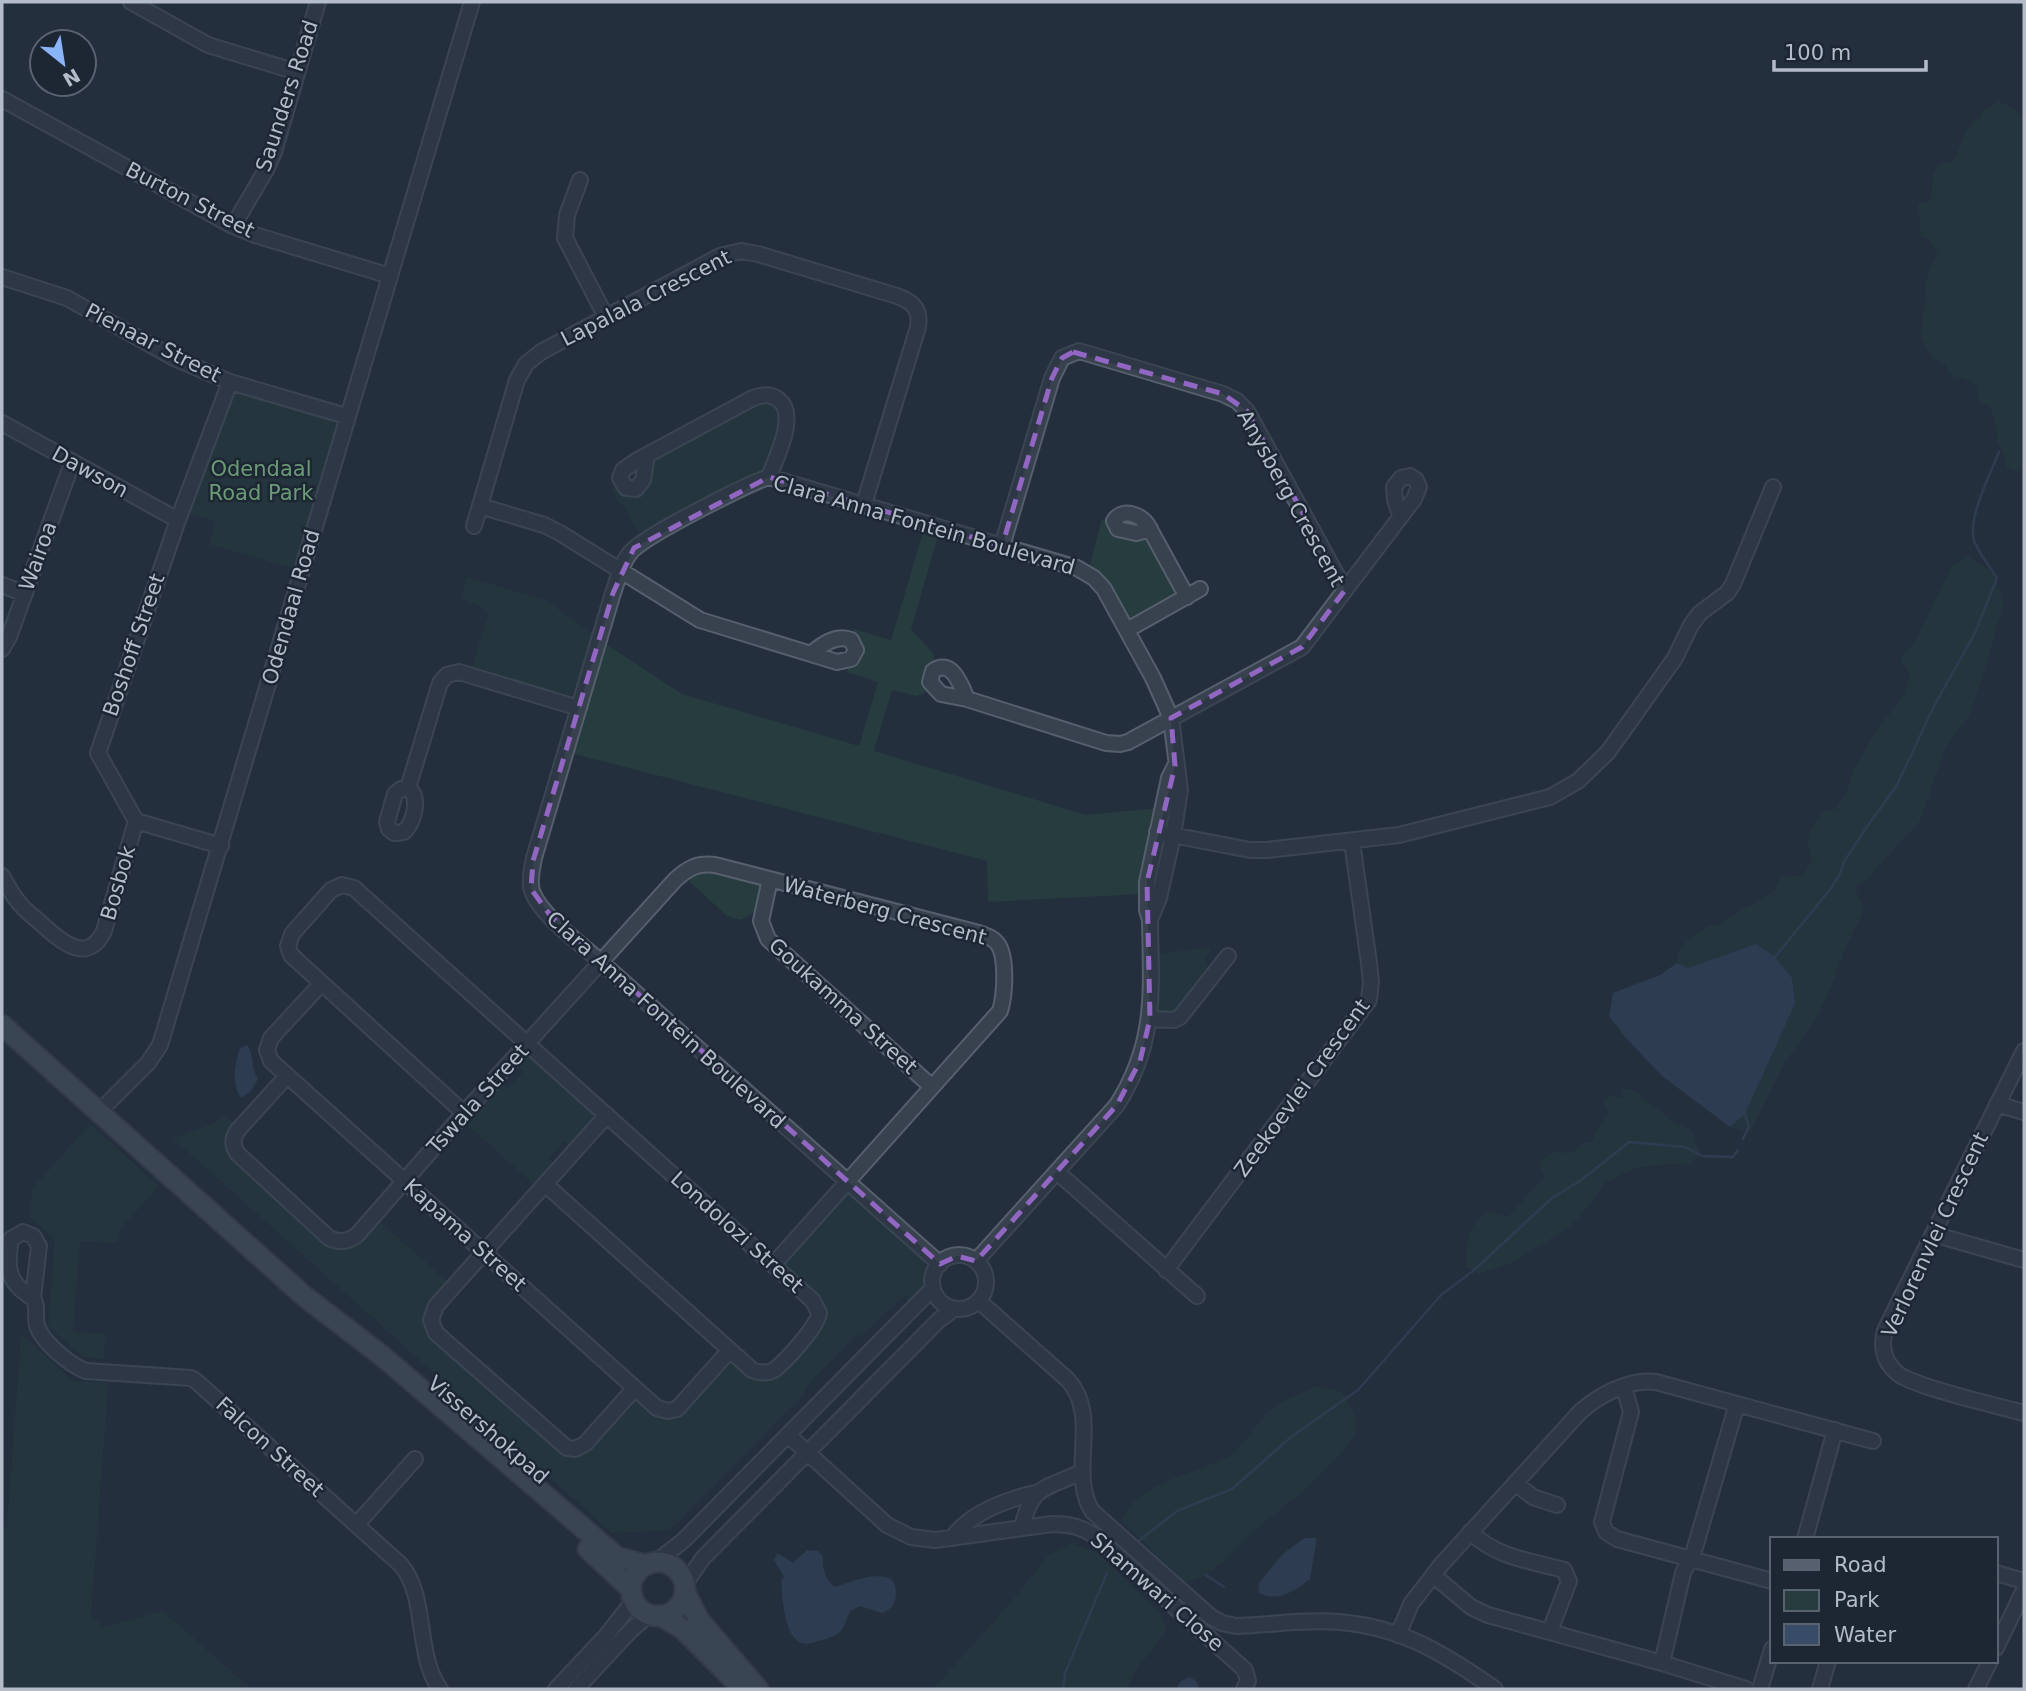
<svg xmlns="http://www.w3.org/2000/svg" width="2026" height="1691" viewBox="0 0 2026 1691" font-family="'DejaVu Sans',sans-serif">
	<rect width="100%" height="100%" fill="#242f3e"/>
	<path fill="#263c3f" d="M1997,100L2022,114L2024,118V467L2018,472L2007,468L2003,452L1997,442C1999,431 1993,418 1990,406C1979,401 1976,399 1977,386L1964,378L1952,376L1943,362L1933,358L1921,338L1923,309L1927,299L1925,285L1930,267L1938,255L1928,239L1921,236L1918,204L1931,200L1933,175L1938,164L1953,162L1967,129L1975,119H1981V111L1988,109Z
		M238,392L331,418L336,425V433L295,569L209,544L216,521L188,513L229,399Z
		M758,401L777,404L781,421L764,472L640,537L623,504L620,505L612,490L617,485L648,483L655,457Z
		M1102,519L1147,536L1176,590L1174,597L1135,619L1125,615L1089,568Z
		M924,529L939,533L911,629L932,652L936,662L925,686L928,691L917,696L892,690L874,751L1086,815L1159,808L1150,846L1144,853L1140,871L1143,881L1142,894L988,902L987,861L571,753L604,643L682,694L859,746L878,682L847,672C852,658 849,643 854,629L891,640Z
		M1967,555L1994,574L2004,603L1982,679L1969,716L1945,748L1920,821L1864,882L1854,886L1864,910L1845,948L1834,980L1817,1017L1784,1064L1750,1132L1730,1127L1745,1114L1795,1005L1792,978L1756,944L1688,968L1677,963L1679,950L1692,936L1708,926L1720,925L1742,909L1757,903L1773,891L1782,877L1804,875L1812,858C1803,840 1812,824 1823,811L1836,809L1845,796L1854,768L1879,727L1904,695L1910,674L1900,658L1913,646L1952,566Z
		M467,577L545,600L594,634L577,691L563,698L471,671L489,612L461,597Z
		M707,869L757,882L761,889L757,910L741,920L727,916L685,877Z
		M1209,947L1210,951L1205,957L1208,973L1179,1010L1172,1015L1159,1013L1156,1007L1155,955Z
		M527,1055H531L595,1114V1121L572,1148L564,1141L548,1158L556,1166L537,1187L464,1122L500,1081L508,1088L524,1071L516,1064Z
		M1624,1089H1631L1676,1123L1693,1132L1700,1154L1691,1165L1668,1164L1635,1168L1605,1183L1582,1214L1570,1226L1516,1261L1479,1274L1467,1267C1465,1243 1467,1226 1488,1211L1508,1217L1545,1176L1538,1164L1552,1152L1571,1153L1585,1143L1592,1142L1597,1129L1610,1112L1603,1101L1611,1094L1617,1098L1622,1097Z
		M226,1116L237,1125L230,1135L332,1244L376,1218L450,1284L426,1315L567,1453L632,1401H640L660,1414L727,1363L733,1362L756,1377L822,1323L785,1264L786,1260L842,1197L847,1195L856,1198L920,1256C934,1274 921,1291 907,1304V1296L903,1297L861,1337L857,1334L805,1388V1394L670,1530L612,1533L173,1138L210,1125Z
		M90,1124L159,1186L119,1230L118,1243L80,1241L73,1332L105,1334L104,1359L83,1357L48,1326L55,1240L30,1217L32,1189Z
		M21,1334L73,1381L108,1383L91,1617L104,1627L163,1611L251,1689H2V1529H7Z
		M1317,1386L1342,1392L1357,1420L1355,1436L1339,1455L1303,1491L1258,1527L1222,1563L1206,1575L1185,1582L1122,1521C1136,1482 1197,1474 1230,1456C1242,1449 1259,1419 1273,1408C1286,1399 1303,1393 1317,1386Z
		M1071,1543L1098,1553L1160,1614L1167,1631L1138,1667L1126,1689H933L1007,1607L1049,1555Z"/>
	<path fill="#394c67" d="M1756,944L1775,957L1792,978L1795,1004L1745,1114L1730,1127L1662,1076L1626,1038L1609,1016L1613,993L1660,975L1677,963L1688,968Z
		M247,1045C254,1054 251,1069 258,1079L250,1092L241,1098C231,1084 235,1063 240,1048Z
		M1304,1538H1316V1543L1310,1579C1296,1590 1278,1603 1259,1593L1258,1584L1283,1554Z
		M807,1550L818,1551L823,1556C822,1568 825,1580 835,1587C851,1582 872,1572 889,1578C897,1581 897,1597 894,1603C892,1608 886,1611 882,1613L860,1606L850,1611C842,1630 844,1634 822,1640C817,1641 810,1644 806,1644C783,1642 783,1597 781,1581L784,1577L774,1560L778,1553L793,1563Z
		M1190,1677L1197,1682L1199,1689H1176L1181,1681Z"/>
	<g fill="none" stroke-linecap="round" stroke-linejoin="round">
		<path stroke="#394c67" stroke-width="2.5" d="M1775,957L1832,887L1840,874L1844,862L1866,828L1897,785L1934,706L1975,633L1997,578C1991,568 1973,546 1973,535C1971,511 1990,475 1999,452
			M1743,1139L1749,1126L1745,1114
			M1136,1543L1177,1511L1232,1489L1291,1437L1358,1390L1441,1295L1473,1271L1552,1198L1580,1181L1629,1142L1685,1147L1703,1156L1733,1157L1738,1150
			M1206,1575L1224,1587
			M1063,1689L1065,1673L1107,1573"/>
		<defs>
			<path id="minor" d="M131,2L208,45L297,72
				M2,99L233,226L255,235L390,276
				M580,180L567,215L565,238L606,317
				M233,226L266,170L274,152L318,2
				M2,277L67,298L172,357L230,382L346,416
				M2,423L178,520
				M647,455L643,480L636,489L626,488L620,478L623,470L636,461L753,398C762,395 771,393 779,400C798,415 776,458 769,477
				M480,506L544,525L560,533L700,620L837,662L851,659L856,650L851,640C837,634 823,644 812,653
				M474,526L517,380L526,364L541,352L720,256L741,251L758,254L897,296C913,302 921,309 918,327L864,504
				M1150,529L1136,533L1118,529L1114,521C1122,508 1139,514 1147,524L1187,597
				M1002,546L1052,378L1062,358L1079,351L1223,394L1237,401L1247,411L1345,590
				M2,585L25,594
				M1127,630L1200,589
				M2,649L9,637L72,463
				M967,699C961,685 952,658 933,671L930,682L941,694L967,699L1106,743L1120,744L1128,742L1302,647L1414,499L1419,487L1416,480L1410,476L1401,478L1394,487L1395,500L1400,515
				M408,788L440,683L447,675L459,672L579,708
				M408,788C421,797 414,822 404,832L394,833L389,829L387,822L395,794L401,789Z
				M1157,832L1250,850H1267L1399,835L1550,797L1578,781L1608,752L1675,658L1691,625L1700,613L1727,593L1733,584L1773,487
				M221,846L136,821L98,753L178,520L230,382
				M2,876C7,885 13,896 20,904C27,913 37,919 45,927C63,943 88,964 104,931L136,821
				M770,879L761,921L768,939L932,1087
				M321,984L271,1038L267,1050L271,1061L657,1408L668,1411L677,1409L730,1350
				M1150,1019L1174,1020L1180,1017L1228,956
				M2024,1051L1886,1328C1880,1345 1883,1361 1897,1373C1913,1387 1999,1406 2024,1413
				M287,1076L238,1130C232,1138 232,1146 238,1154L329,1238C339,1243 348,1242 357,1235L464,1113L675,880C688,868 697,863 715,865L975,932C982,934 990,936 995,941C1008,952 1005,995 1000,1011L773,1265
				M1997,1104L2024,1112
				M99,1112L148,1063L160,1045L472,2
				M464,1113L291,955L288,946L292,934L331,890L342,885L354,888L813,1301L819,1313C818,1326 785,1362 774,1370C766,1374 759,1373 752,1370L545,1184
				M607,1115L436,1306L431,1320L436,1333L567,1448L575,1449L585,1444L635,1388
				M1057,1172L1197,1296
				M23,1232L33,1236L39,1246L33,1298C7,1283 6,1267 11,1239Z
				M1933,1234L2024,1260
				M932 1282a27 27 0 1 1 54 0a27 27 0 1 1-54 0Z
				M976,1261L1117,1105C1157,1041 1151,992 1150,920L1147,910V882L1169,778L1175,766
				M940,1264L601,962C581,944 541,916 532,891C529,881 532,868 534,858L613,593C618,579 621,564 630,553C642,537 747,484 769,477L1077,568L1094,578L1104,589L1153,678L1171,718L1180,790L1173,836L1159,898L1150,920
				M1166,1270L1369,1000L1371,982L1369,963L1352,842
				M33,1298C39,1307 34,1316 37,1325C41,1341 71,1366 86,1371L191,1378L196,1381L401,1565C428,1597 415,1655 440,1689
				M979,1301L1068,1380C1101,1417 1068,1471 1092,1511L1211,1617L1222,1623L1236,1626C1270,1625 1305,1619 1339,1622C1402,1627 1445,1654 1495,1689
				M1624,1387L1631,1412L1602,1522L1606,1532L1617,1539L1772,1581
				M788,1435L887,1525L911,1537L935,1540L1052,1524C1070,1524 1083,1527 1098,1538L1245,1670L1248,1681L1244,1689
				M1515,1483L1533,1497L1557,1505
				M357,1524L415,1459
				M1022,1528C1031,1485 1045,1489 1082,1472
				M1470,1532C1498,1558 1528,1560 1564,1570L1569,1581L1550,1631
				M952,1538C970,1513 1006,1500 1035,1493
				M1805,1539L1835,1430
				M656,1562L684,1540L933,1288
				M1996,1573L2024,1581
				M1433,1575L1471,1607L1488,1615L1662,1663L1746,1689
				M685,1584L703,1558L939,1320L954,1309
				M1398,1635L1411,1604L1441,1565L1580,1412C1599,1395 1631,1378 1656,1382L1873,1441
				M1996,1648L2024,1590
				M1662,1663L1683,1573L1694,1551L1737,1404
				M556,1689L606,1636L634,1600
				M576,1689L631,1630L650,1614
				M1760,1689L1772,1649
				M1820,1689L1828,1661
				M1976,1689L1990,1661"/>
			<path id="major" d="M2,1025L304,1296L381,1355L617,1557L646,1565
				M588,1549L631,1589
				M631 1589a27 27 0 1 1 54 0a27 27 0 1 1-54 0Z
				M685,1592L699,1620L758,1689
				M661,1616L684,1630L743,1689"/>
		</defs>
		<use href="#minor" stroke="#565f6c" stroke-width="18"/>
		<use href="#major" stroke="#414a57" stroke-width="23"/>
		<use href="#minor" stroke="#38414e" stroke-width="14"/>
		<use href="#major" stroke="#56606e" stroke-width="19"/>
	</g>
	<path d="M0 0H2026V1691H0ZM1073,352L1223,394L1247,411L1345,590L1302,647L1171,718L1175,766L1147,882L1150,1019L1140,1061L1117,1105L976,1261L957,1256L940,1264L550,915L531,889L533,861L613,593L634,548L769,477L1002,546L1052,378L1062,358Z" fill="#242f3e" fill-opacity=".55" fill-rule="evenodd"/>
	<path fill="none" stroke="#9266c3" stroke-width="5" stroke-dasharray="14 9" stroke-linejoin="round" d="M1073,352L1223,394L1247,411L1345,590L1302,647L1171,718L1175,766L1147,882L1150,1019L1140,1061L1117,1105L976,1261L957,1256L940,1264L550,915L531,889L533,861L613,593L634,548L769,477L1002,546L1052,378L1062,358Z"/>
	<g text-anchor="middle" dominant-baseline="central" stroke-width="5" stroke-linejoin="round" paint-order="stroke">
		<g font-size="21" fill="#b4bcc9" stroke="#1d2633">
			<text transform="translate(287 96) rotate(-72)">Saunders Road</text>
			<text transform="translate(190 200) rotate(27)">Burton Street</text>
			<text transform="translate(646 298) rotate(-27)">Lapalala Crescent</text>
			<text transform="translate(153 343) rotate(27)">Pienaar Street</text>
			<text transform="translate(90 472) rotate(29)">Dawson</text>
			<text transform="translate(1291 498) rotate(61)">Anysberg Crescent</text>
			<text transform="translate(924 525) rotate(16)">Clara Anna Fontein Boulevard</text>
			<text transform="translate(38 556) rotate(-70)">Wairoa</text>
			<text transform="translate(291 607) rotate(-74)">Odendaal Road</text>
			<text transform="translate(134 645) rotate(-71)">Boshoff Street</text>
			<text transform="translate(118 883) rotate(-74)">Bosbok</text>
			<text transform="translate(885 911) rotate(15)">Waterberg Crescent</text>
			<text transform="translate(843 1006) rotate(42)">Goukamma Street</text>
			<text transform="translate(666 1020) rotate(42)">Clara Anna Fontein Boulevard</text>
			<text transform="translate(1302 1088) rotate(-54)">Zeekoevlei Crescent</text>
			<text transform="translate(478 1099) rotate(-48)">Tswala Street</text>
			<text transform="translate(737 1232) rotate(42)">Londolozi Street</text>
			<text transform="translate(465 1235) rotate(42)">Kapama Street</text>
			<text transform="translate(1935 1235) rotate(-65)">Verlorenvlei Crescent</text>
			<text transform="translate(488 1430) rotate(41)">Vissershokpad</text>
			<text transform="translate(270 1447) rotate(42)">Falcon Street</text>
			<text transform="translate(1157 1592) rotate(41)">Shamwari Close</text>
		</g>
		<g font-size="21" fill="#6b9a76" stroke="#1d2633">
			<text x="261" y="469">Odendaal<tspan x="261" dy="24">Road Park</tspan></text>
		</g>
	</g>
	<rect width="2026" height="1691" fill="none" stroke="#b4bcc9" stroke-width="7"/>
	<rect x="1770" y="1537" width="228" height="126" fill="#1d2633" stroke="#59626f" stroke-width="2"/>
	<rect x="1784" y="1560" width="35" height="10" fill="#56606e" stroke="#59626f" stroke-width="2"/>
	<text x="1834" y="1572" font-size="21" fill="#b4bcc9">Road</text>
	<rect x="1784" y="1590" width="35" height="21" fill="#263c3f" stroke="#59626f" stroke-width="2"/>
	<text x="1834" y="1607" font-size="21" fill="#b4bcc9">Park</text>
	<rect x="1784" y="1624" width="35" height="21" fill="#394c67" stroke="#59626f" stroke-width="2"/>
	<text x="1834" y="1642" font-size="21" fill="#b4bcc9">Water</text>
	<g transform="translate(63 63) rotate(150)"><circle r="33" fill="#1d2633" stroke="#59626f" stroke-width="2"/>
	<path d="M0-5L12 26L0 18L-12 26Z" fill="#8ab4f8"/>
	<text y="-10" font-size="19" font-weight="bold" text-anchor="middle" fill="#b4bcc9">N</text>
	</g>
	<path d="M1774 60v10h152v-10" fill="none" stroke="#b4bcc9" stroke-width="3.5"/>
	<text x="1784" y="60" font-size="21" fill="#b4bcc9" stroke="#1d2633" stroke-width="5" paint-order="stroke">100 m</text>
</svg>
